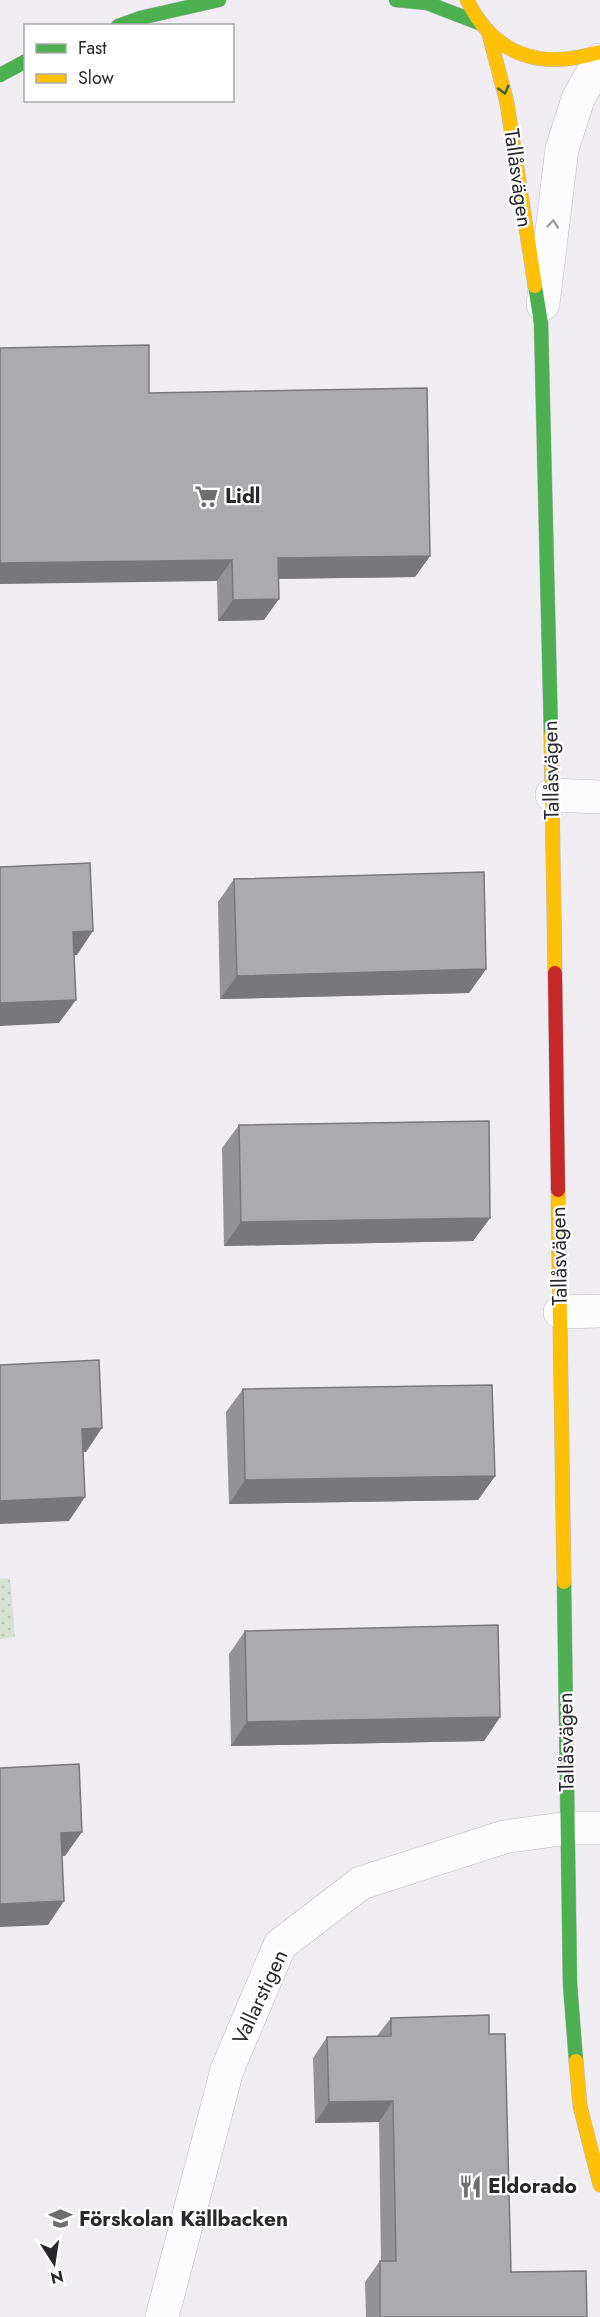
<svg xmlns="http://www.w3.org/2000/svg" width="600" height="2317" viewBox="0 0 600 2317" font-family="Jost,sans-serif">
	<defs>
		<pattern id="park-dots" width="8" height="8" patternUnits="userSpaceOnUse" patternTransform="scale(1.5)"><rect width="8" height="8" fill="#d7e0d2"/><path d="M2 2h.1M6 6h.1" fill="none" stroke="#b9c0b4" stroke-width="1.8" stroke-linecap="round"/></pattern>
	</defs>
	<rect width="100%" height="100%" fill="#efedf2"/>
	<path fill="url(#park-dots)" d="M10,1578L15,1637L0,1639V1579Z"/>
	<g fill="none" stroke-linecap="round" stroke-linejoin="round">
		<defs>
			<path id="street" d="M543,304L562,149L578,99L600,60
				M552,795L600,797
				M560,1312L600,1311
				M162,2317L227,2070L280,1945L361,1883L504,1837L568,1828H600"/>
			<path id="fast" d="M396,0L427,3L479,23
				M118,26L140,18L219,0
				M0,75L26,61
				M535,286L541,323L551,735
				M564,1582L570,1984L576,2061"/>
			<path id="slow" d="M467,0C495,57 542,70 600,52
				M489,34L507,103L535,286
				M551,735L555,973
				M558,1190L564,1582
				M576,2061L580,2106L600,2185"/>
			<path id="jam" d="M555,973L558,1190"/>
		</defs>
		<use href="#street" stroke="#b9b8bc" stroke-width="34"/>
		<use href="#fast" stroke="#b9b8bc" stroke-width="15"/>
		<use href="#slow" stroke="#b9b8bc" stroke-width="15"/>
		<use href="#jam" stroke="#b9b8bc" stroke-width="15"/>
		<use href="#street" stroke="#fdfcfd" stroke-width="33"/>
		<use href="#fast" stroke="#4caf50" stroke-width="14"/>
		<use href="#slow" stroke="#ffc107" stroke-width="14"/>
		<use href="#jam" stroke="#c62828" stroke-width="14"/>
	</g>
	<path fill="#939296" d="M149,393L430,556L415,577L278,579L264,620L218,621L217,581Z
		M234,879L486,969L469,993L220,999L218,902Z
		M239,1125L490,1218L473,1241L224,1246L222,1148Z
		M243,1389L495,1476L478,1500L229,1504L226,1412Z
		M245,1631L500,1717L484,1741L231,1746L229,1654Z
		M391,2018L489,2034L511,2272L587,2317H366L365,2282L380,2261H381L379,2122L315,2123L313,2058L327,2037L377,2036Z"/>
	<path fill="#78777a" d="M430,556L415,577L263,579L278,558Z
		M232,560L217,581L0,584V563Z
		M279,599L264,620L218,621L233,600Z
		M93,931L77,955H56L73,932Z
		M486,969L469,993L220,999L237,976Z
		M76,1000L59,1023L0,1026V1003Z
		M490,1218L473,1241L224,1246L241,1222Z
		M102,1428L86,1452L66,1453L82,1429Z
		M495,1476L478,1500L229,1504L245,1480Z
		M85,1497L69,1521L0,1524V1501Z
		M500,1717L484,1741L231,1746L247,1722Z
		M82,1832L65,1856L45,1857L61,1833Z
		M64,1901L48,1925L0,1927V1904Z
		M393,2101L379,2122L315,2123L329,2102Z"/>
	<path fill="#abaaaf" stroke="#78777a" stroke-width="1.5" d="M149,345V393L427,388L430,556L278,558L279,599L233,600L232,560L0,563V348Z
		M90,863L93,931L73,932L76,1000L0,1003V867Z
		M484,872L486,969L237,976L234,879Z
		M489,1121L490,1218L241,1222L239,1125Z
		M99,1360L102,1428L82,1429L85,1497L0,1501V1365Z
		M492,1385L495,1476L245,1480L243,1389Z
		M498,1625L500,1717L247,1722L245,1631Z
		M79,1764L82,1832L61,1833L64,1901L0,1904V1768Z
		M489,2015V2034H505L511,2272L586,2271L587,2317H380V2261H396L393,2101L329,2102L327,2037L391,2036V2018Z"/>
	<defs><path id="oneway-chevron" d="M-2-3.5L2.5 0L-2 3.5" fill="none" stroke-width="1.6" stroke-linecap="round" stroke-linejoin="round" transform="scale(1.5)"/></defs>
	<use stroke="#375e3a" href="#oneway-chevron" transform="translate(504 90) rotate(75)"/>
	<use stroke="#9e9d9f" href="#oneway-chevron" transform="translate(553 224) rotate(-83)"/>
	<defs>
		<symbol id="supermarket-bare" viewBox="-9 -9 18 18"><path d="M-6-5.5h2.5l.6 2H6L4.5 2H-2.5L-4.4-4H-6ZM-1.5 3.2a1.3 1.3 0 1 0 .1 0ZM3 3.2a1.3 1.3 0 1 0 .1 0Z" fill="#6e6d71" stroke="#fff" stroke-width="2.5" paint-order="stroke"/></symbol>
		<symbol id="restaurant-bare" viewBox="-9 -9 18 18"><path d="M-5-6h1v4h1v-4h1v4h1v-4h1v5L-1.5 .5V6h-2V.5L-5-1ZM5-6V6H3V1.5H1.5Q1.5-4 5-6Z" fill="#6e6d71" stroke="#fff" stroke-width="2.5" paint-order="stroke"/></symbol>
		<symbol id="school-bare" viewBox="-9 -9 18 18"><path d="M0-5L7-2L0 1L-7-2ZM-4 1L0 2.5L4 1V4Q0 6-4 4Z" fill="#6e6d71" stroke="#fff" stroke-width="2.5" paint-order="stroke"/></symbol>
	</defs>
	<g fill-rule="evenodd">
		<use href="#supermarket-bare" x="190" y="480" width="33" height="33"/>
		<use href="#restaurant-bare" x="454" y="2170" width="33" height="33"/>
		<use href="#school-bare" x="44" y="2202" width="33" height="33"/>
	</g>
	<g text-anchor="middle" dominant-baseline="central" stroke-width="4.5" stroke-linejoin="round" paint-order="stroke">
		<g font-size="21" fill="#29282c" stroke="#fff">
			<text transform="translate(518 178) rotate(82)">Tallåsvägen</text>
			<text transform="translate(551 770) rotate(-91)">Tallåsvägen</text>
			<text transform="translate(559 1256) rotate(-91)">Tallåsvägen</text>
			<text transform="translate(566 1742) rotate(-91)">Tallåsvägen</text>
			<text transform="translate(260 1997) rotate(-65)">Vallarstigen</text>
		</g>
		<g font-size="21" font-weight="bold" fill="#29282c" stroke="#fff" text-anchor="start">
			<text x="225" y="496">Lidl</text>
			<text x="488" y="2186">Eldorado</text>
			<text x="79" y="2219">Förskolan Källbacken</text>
		</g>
	</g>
	<rect x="24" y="24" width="210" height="78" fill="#ffffff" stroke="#a9a9ab" stroke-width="1.5"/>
	<rect x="36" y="44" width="30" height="9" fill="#4caf50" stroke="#a9a9ab" stroke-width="1.5"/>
	<text x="78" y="54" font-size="18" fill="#29282c">Fast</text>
	<rect x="36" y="74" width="30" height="9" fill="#ffc107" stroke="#a9a9ab" stroke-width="1.5"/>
	<text x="78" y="84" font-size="18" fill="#29282c">Slow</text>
	<g transform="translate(54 2263) rotate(168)" stroke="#ffffff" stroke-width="4.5" paint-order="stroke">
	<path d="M0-4.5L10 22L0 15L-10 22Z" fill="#29282c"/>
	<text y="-9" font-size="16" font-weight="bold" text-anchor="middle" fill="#29282c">N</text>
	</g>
</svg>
